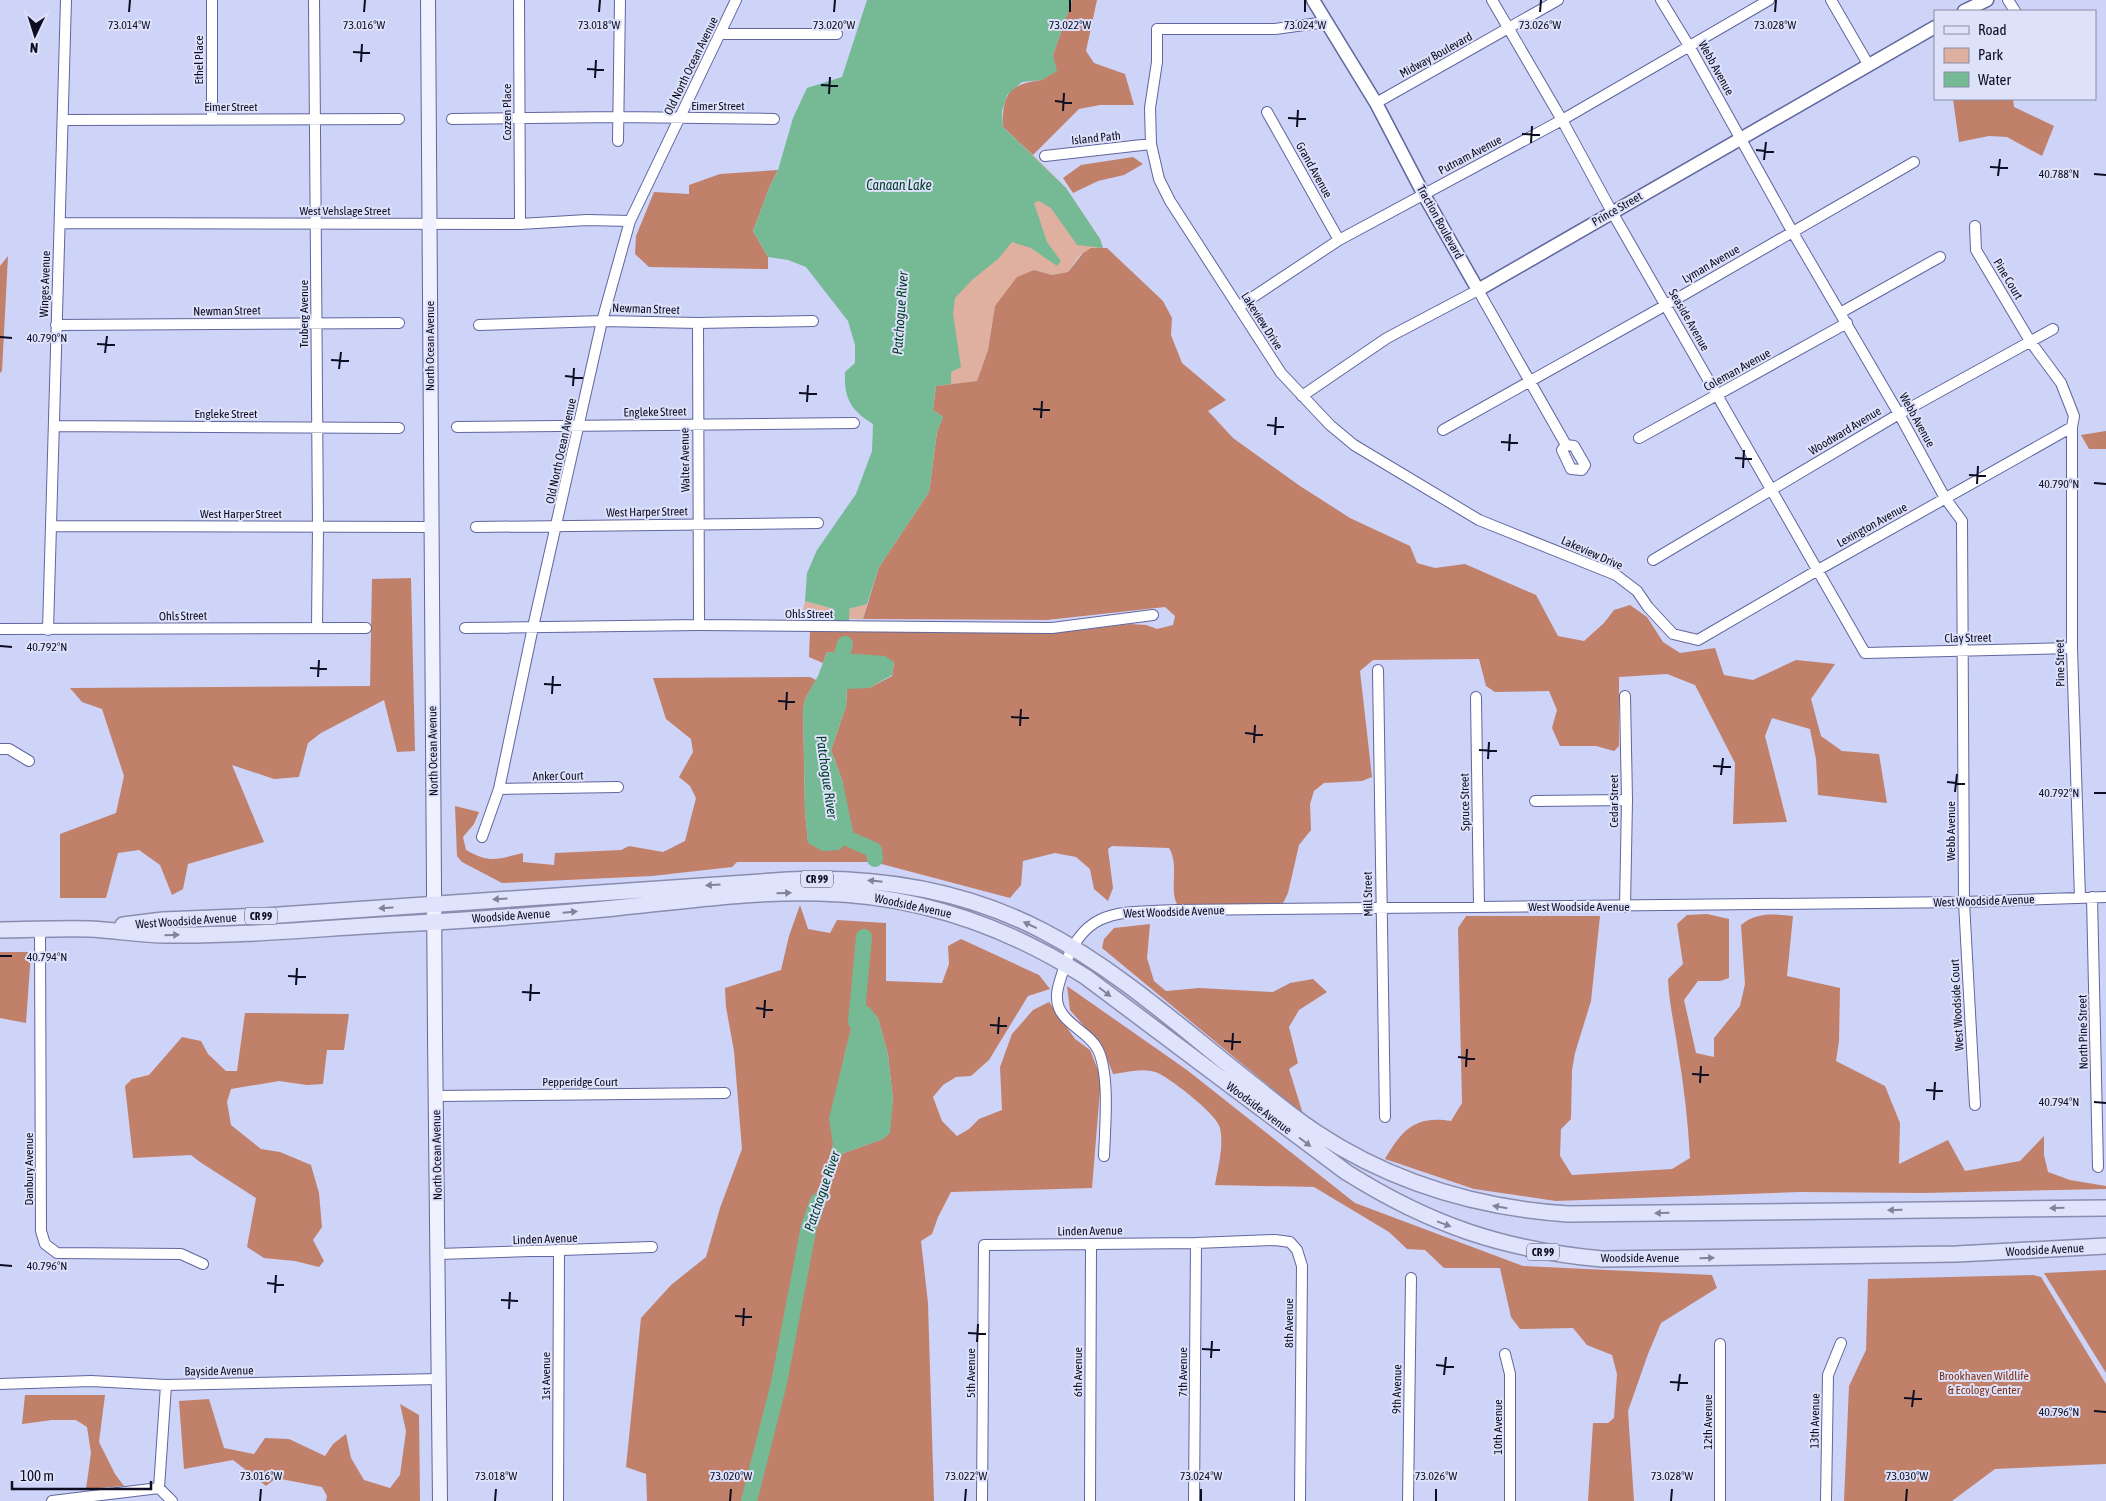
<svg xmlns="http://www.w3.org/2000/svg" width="2106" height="1501" viewBox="0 0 2106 1501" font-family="'Asap Condensed',sans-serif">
	<rect width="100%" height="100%" fill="#ced3f8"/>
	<path fill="#dfaf9f" d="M1072,0L1018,140L1066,188L1100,239L1103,248C1082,248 1079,256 1068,272L1052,275L1034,270L995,306L988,350L977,381L937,386L931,353Z
		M805,601L841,611L867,604L863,619H801Z"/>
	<path fill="#c1806a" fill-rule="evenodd" d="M1072,0H1097L1086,51L1094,63L1125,74L1134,105H1100L1079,109L1033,155L1003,127C1002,94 1009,84 1042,80L1053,55Z
		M1953,99H2013L2014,107L2054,126L2042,156L2007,137L1989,136L1959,142Z
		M1133,157L1143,164L1124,175L1098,181L1073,193L1063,178L1081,165Z
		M778,170L770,186L753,231L768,257V269L649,267L635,254L636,236L654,192L689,194V185L720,174Z
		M1091,248H1107L1163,301L1172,318L1171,335L1182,363L1226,400L1208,411L1233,438L1300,486L1350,518L1410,546L1417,563L1435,568L1465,564L1536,595L1558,636L1584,641L1604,623L1614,610L1630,605L1647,617L1663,642L1680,653L1715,648L1724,675L1753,680L1796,660L1835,664L1811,699L1821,736L1842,751L1879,754L1887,803L1818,795L1816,759L1810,729L1772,718L1765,736L1787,822L1733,824L1735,763L1695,685L1667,674L1619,677V746L1614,751L1596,746H1560L1552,728L1557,710L1549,691L1495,692L1486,686L1479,659L1373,660L1360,671L1372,777L1362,781L1324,783L1314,791L1310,804L1311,830L1299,845L1288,893L1283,903L1178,906C1168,889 1180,866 1169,848L1112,846L1108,849L1113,888L1108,901L1094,889L1090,869L1076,857L1055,853L1023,861L1021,885L1010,898L874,862H737L732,867L652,876L502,883L462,862L457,856L455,806L479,812L474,824L463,837L466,850C491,864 497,859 523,853V862L554,865L555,853L621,850L629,846L663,852L685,841L696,798L690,786L679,777L693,752L691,739L666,719L653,678L810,677L816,680L806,697L803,708L805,811L808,842L843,783L831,750L846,706L847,688H869L892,676L894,662L827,652L823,663L809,657L810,631L1055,633L1130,624L1146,625L1157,629L1173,625L1175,616L1165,607L1047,620L863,619L879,567L929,492L937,432L943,417L933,410L936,386L977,381L988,350L995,306L1017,277L1034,270L1052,275L1068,272L1083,253Z
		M8,256L2,371L0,373V266Z
		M2106,431V449H2089L2081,435Z
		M411,578L415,751L397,752L384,700L321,733L308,743L299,777L274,779L232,765L264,842L188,864L183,889L172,895L160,865L139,850L118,853L106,898H60V834L116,813L124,776L102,709L82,702L70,688L370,686L372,579Z
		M800,905L808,929L830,933L837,920L886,923V981L942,983L949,964L948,946L961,939L1039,975L1050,989L1028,996L989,1060L971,1076L956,1077L943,1085L933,1097L942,1121L957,1136L969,1129L979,1119L1002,1110L1000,1067L1012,1034L1033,1010L1049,1002L1075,1039L1090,1050L1101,1078L1092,1188L951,1192L938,1217L932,1234L921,1241L928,1303L934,1501H647L646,1474L626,1467L641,1318L671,1285L706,1257L720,1208L742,1149L734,1051L726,1007L725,988L781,970L789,936ZM859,1000L878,1018L888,1055L893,1101L883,1139L841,1154L812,1218L833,1145L844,1057Z
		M1707,914L1729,919V978L1720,981H1698L1684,1000L1696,1053L1714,1057V1038L1740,1006L1745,984L1741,925C1757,912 1772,914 1793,916L1787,976L1840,988L1839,1041L1836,1061L1885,1086L1900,1123L1899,1164L1948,1140L1965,1171L2020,1161L2044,1136V1155L2048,1172L2070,1180L2106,1186V1189L1923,1193L1801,1192L1556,1201L1474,1189L1385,1159C1402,1130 1415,1115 1451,1121L1462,1103L1458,928L1466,916H1600L1591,1001L1575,1053L1572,1070L1571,1119L1561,1129L1560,1156L1572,1175L1672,1169L1690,1158C1688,1122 1684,1086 1678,1051C1675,1027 1669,1004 1668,979L1683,964L1677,924L1687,915Z
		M1150,924L1147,958L1154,981L1166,991L1199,988L1273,992L1290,983L1313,979L1327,992L1299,1010L1289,1027L1298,1063L1289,1069L1303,1114L1102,948L1104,939L1114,928Z
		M0,952H31L26,1023L0,1018Z
		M1067,986L1187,1070L1355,1203L1523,1266L1712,1275L1717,1288L1661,1323L1648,1354L1628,1411L1634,1501H1588L1593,1423H1608L1614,1418L1617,1374L1612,1355L1587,1345L1573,1328L1520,1329L1511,1317L1500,1268H1444L1425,1250L1407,1249L1389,1232L1314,1187L1215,1185C1218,1167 1224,1146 1220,1128C1218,1115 1171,1079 1158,1073C1144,1067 1127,1072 1113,1074L1103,1048L1070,1010Z
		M245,1013L349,1014L344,1050H327L323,1084L307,1085L279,1081L231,1089L227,1102L231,1125L261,1149L280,1152L311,1165L319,1193L322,1227L313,1240L324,1261L319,1267L295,1261L264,1258L247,1247L256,1198L200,1162L191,1155L133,1158L125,1086L132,1079L149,1075L182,1037L201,1041L208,1054L226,1071H237Z
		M2106,1270V1373L2044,1273Z
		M2033,1275L2041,1277L2106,1384V1464L1995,1469L1952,1501H1844L1849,1386L1866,1350L1868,1279Z
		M25,1395H105L99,1442L115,1474L124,1486L86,1489L91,1453L87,1427L76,1420H52L22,1424Z
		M209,1399L224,1448L254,1454L265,1438L289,1439L325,1456L333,1444L346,1434L351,1458L364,1480L390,1488L400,1475L406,1431L400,1404L419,1415L420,1501H326L327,1496L322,1487L276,1478L266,1486L233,1460L184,1469L179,1401Z"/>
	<path fill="#76ba95" d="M867,0H1072L1053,55L1057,71L1042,80L1022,82L1007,95L1002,111L1003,127L1066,188L1100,239L1103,248L1077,245L1051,208L1039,201L1034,203L1047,242L1061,261L1057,266L1031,248L1012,242L998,259L972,280L955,298L953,314L961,367L951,372V384L936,386L933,410L943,417L937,432L929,492L879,567L867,604L841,611L805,601L807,573L817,550L856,494L872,451L873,424C850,410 844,398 845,372L855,363V345L848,321L806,267L788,260L768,257L753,231L770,186L778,170L793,118L807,88L842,77Z
		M827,652L885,656L894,662L892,675L869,688L847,689L846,706L831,750L843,783L853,831L840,850L822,851L808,843L805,811L803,708L806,697L818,676Z
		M858,1000L870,1008L878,1018L888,1055L893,1101L890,1133L883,1139L841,1154L810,1223L833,1145L829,1118Z"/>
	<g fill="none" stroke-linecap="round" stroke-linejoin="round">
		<path stroke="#76ba95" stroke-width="2.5" d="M751,1497L755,1501"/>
		<path stroke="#76ba95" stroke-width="16" d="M841,619L842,589
			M836,673L845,644
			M834,824L835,833L874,850L875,859
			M856,1022L864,937
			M749,1501L779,1383L809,1226L818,1201"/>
		<defs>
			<path id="minor" d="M212,0V120
				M314,0L318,527L317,627
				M519,0L520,224
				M1492,0L1562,120L1612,212L1865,653L2072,648
				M1661,0L1689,46L1792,231L1899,414L1945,498L1962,521L1964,902L1975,1105
				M1831,0L1868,64
				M2008,0L2015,11
				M1326,22L1275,29H1157V62L1150,108L1151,144L1159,179L1170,201L1281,373L1330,425L1354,445L1479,520L1616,575L1637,591L1648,607L1673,634L1698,640L1818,570L2072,427L2074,416L2061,383L2030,341L1976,250L1975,226
				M721,34H837
				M1376,103L1558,0
				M1267,112L1339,240
				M452,119L618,117L774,119
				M63,120L399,119
				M618,141L620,0
				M1045,156L1151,144
				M60,223L520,224L587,220L630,221
				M1238,307L1339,240L1562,120L1769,0
				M1840,313L1940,257
				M698,323L699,625
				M56,325L399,323
				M479,325L602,321L698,323L813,321
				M1302,396L1387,338L1478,290L1566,445L1562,450L1571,469L1582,470L1585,465L1574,446L1566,445
				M54,426L399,428
				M457,427L854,423
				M2072,427V648L2080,898
				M1443,430L1666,305L1914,162
				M1639,438L1847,323
				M52,526L431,527
				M476,527L818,523
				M1653,560L1899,414L2053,329
				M465,628L699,625L1052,628L1153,615
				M0,629L366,628
				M48,630L66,0
				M1378,670L1385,1117
				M1476,697L1479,906
				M0,749H9L29,761
				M499,789L618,787
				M1535,801L1627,800
				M482,837L499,789L533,627L602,321L630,221L736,0
				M2092,897L2098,1167
				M1625,907L1627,800L1625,696
				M40,930L41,1231L45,1244L57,1253L181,1254L203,1264
				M436,1096L725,1093
				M1104,1156C1105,1127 1110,1075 1098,1050C1091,1034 1066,1025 1059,1008C1054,996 1059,983 1063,971C1083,906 1120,913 1176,910L1964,902L2106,897
				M438,1254L652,1247
				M1720,1344V1501
				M1505,1354L1510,1374V1501
				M0,1384L91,1381L166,1385L439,1379
				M159,1488L166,1385
				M159,1488L172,1501
				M52,1501L159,1488
				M558,1501L559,1251
				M982,1501L984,1245L1196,1243L1275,1240L1290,1242L1297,1250L1302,1266L1300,1501
				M1090,1501L1091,1244
				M1194,1501L1196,1243
				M1408,1501L1411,1278
				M1826,1501L1828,1375L1841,1343"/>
			<path id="tertiary" d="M1313,0L1376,103L1424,195L1478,290L1935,27
				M1964,11L1987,0"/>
			<path id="secondary" d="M428,0L435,1035L440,1501"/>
			<path id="primary" d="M123,925L163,920L265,916L788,880C876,876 964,890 1043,931C1120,971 1186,1032 1255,1086C1275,1102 1295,1119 1317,1133C1393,1183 1478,1208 1568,1214L2106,1208
				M0,930C29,930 59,928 89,929C115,930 140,935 166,935C244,936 322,928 399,924C471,920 543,915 615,908C683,901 752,891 820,893C916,895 1006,926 1086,977L1346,1172C1430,1225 1504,1250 1602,1259L1957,1254L2106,1246"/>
		</defs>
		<use href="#minor" stroke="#61669d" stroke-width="12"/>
		<use href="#tertiary" stroke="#61669d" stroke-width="15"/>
		<use href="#secondary" stroke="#61669d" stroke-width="16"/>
		<use href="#primary" stroke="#898daf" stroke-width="18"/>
		<use href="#minor" stroke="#fff" stroke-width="10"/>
		<use href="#tertiary" stroke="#fff" stroke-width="12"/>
		<use href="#secondary" stroke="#f0f1fe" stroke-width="14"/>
		<use href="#primary" stroke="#e0e3fc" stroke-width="15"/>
	</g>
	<defs><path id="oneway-solid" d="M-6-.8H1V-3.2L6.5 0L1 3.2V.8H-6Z" transform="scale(1.25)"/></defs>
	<g fill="#81839a">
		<use href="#oneway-solid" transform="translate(875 881) rotate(-174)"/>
		<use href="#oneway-solid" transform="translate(713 885) rotate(176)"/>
		<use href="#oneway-solid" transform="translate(784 893) rotate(-2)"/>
		<use href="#oneway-solid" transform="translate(500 899) rotate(176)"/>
		<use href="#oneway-solid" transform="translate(386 908) rotate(176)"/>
		<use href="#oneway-solid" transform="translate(570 912) rotate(-5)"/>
		<use href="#oneway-solid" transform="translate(1030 925) rotate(-155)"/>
		<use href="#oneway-solid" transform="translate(172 935) rotate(-1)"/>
		<use href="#oneway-solid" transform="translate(1105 992) rotate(37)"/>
		<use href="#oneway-solid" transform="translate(1305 1142) rotate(37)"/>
		<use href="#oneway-solid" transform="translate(1500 1207) rotate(-170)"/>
		<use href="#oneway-solid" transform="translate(2057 1208) rotate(179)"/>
		<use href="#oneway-solid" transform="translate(1895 1210) rotate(179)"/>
		<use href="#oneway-solid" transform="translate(1662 1213) rotate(179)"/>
		<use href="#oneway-solid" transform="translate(1444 1224) rotate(20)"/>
		<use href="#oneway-solid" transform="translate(1707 1258) rotate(-1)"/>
	</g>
	<path fill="none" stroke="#0d0e23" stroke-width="2" d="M129,12L130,0M364,12L365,0M599,12L600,0M834,12L835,0M1070,12V0M1305,12V0M1540,12L1541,0M1775,12L1776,0M353,52L370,53M361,62L362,44M587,69L604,70M595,78L596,60M821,85L838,86M829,94L830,77M1055,101L1072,103M1063,111L1064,93M1288,118L1306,119M1297,127L1298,110M1522,134L1540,135M1531,143L1532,126M1756,150L1774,152M1764,160L1766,142M1990,167L2008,168M2094,174L2106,175M1998,176L2000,159M0,337L12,338M97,344L115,345M105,353L107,336M331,360L349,361M339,369L341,352M565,376L583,378M573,386L574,368M799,393L817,394M807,402L808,385M1033,409L1050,410M1041,418L1042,401M1267,425L1284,427M1275,435L1276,417M1501,442L1518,443M1509,451L1510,434M1735,458L1752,459M1743,468L1744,450M1969,475L1986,476M2094,483L2106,484M1977,484L1978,466M0,646L12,647M310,668L327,669M318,677L319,660M544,684L561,685M552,694L553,676M778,701L795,702M786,710L787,692M1011,717L1029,718M1020,726L1021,709M1245,733L1263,735M1254,743L1255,725M1479,750L1497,751M1488,759L1489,742M1713,766L1731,767M1721,775L1723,758M1947,782L1965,784M1955,792L1957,774M2094,793H2106M0,956H12M288,976L306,977M296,985L297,968M522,992L540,993M530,1001L531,984M756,1008L773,1010M764,1018L765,1000M990,1025L1007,1026M998,1034L999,1017M1224,1041L1241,1042M1232,1050L1233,1033M1458,1057L1475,1059M1466,1067L1467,1049M1692,1074L1709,1075M1700,1083L1701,1066M1926,1090L1943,1091M1934,1100L1935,1082M2094,1102L2106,1103M0,1265L12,1266M267,1283L284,1285M275,1293L276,1275M501,1300L518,1301M509,1309L510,1292M735,1316L752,1317M743,1326L744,1308M968,1333L986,1334M977,1342L978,1324M1202,1349L1220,1350M1211,1358L1212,1341M1436,1365L1454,1367M1444,1375L1446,1357M1670,1382L1688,1383M1678,1391L1680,1374M1904,1398L1922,1399M1912,1407L1914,1390M2094,1411L2106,1412M260,1501L261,1489M495,1501L496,1489M730,1501L731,1489M965,1501L966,1489M1201,1501V1489M1436,1501V1489M1671,1501L1672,1489M1906,1501L1907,1489"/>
	<g text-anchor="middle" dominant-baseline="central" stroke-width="4" stroke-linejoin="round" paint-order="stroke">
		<g fill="#dde1fa" stroke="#4b4d64" stroke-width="1">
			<rect x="801" y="870.5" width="32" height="17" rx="4"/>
			<rect x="245" y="907.5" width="32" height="17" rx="4"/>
			<rect x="1527" y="1243.5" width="32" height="17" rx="4"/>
		</g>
		<g font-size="11" font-weight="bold" fill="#0d0e23">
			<text x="817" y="879">CR 99</text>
			<text x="261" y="916">CR 99</text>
			<text x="1543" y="1252">CR 99</text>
		</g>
		<g font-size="12" fill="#0d0e23" stroke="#dde1fa">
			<text transform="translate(1436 55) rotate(-29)">Midway Boulevard</text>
			<text transform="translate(199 60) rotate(-90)">Ethel Place</text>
			<text transform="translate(691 66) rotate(-64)">Old North Ocean Avenue</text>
			<text transform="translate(1716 68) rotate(61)">Webb Avenue</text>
			<text x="718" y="106">Eimer Street</text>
			<text x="231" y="107">Eimer Street</text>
			<text transform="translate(507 112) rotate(-90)">Cozzen Place</text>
			<text transform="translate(1096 138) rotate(-6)">Island Path</text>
			<text transform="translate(1470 155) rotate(-28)">Putnam Avenue</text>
			<text transform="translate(1314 170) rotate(61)">Grand Avenue</text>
			<text transform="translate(1617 209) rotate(-30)">Prince Street</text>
			<text x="345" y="211">West Vehslage Street</text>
			<text transform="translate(1440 222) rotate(61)">Traction Boulevard</text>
			<text transform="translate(1711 264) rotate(-30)">Lyman Avenue</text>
			<text transform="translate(2008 279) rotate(59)">Pine Court</text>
			<text transform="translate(45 284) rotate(-88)">Winges Avenue</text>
			<text transform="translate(646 309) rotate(2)">Newman Street</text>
			<text transform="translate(227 311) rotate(-1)">Newman Street</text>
			<text transform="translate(304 314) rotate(-90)">Truberg Avenue</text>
			<text transform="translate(1689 320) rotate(60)">Seaside Avenue</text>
			<text transform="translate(1262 321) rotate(57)">Lakeview Drive</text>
			<text transform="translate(430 346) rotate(-90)">North Ocean Avenue</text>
			<text transform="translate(1737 370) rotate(-29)">Coleman Avenue</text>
			<text transform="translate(655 412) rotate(-1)">Engleke Street</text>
			<text x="226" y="414">Engleke Street</text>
			<text transform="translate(1917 420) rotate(61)">Webb Avenue</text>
			<text transform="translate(1845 431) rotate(-31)">Woodward Avenue</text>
			<text transform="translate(561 451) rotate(-78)">Old North Ocean Avenue</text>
			<text transform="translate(685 460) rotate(-91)">Walter Avenue</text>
			<text transform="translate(647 512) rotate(-1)">West Harper Street</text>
			<text x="241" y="514">West Harper Street</text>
			<text transform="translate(1872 525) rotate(-29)">Lexington Avenue</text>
			<text transform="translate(1592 553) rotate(24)">Lakeview Drive</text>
			<text x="809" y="614">Ohls Street</text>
			<text transform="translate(183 616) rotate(-1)">Ohls Street</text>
			<text transform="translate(1968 638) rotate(-1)">Clay Street</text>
			<text transform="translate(2060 663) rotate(-91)">Pine Street</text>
			<text transform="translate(433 751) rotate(-91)">North Ocean Avenue</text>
			<text transform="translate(558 776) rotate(-1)">Anker Court</text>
			<text transform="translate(1614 801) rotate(-90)">Cedar Street</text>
			<text transform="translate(1465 802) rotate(-91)">Spruce Street</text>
			<text transform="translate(1951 831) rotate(-90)">Webb Avenue</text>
			<text transform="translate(1368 894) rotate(-91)">Mill Street</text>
			<text transform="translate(1984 901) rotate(-2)">West Woodside Avenue</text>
			<text transform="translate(913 906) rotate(12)">Woodside Avenue</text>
			<text x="1579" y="907">West Woodside Avenue</text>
			<text transform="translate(1174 912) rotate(-2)">West Woodside Avenue</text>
			<text transform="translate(511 916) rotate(-4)">Woodside Avenue</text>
			<text transform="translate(186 921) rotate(-4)">West Woodside Avenue</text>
			<text transform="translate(1957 1005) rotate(-93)">West Woodside Court</text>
			<text transform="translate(2083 1032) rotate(-91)">North Pine Street</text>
			<text x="580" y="1082">Pepperidge Court</text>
			<text transform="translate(1259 1108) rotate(37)">Woodside Avenue</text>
			<text transform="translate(437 1155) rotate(-91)">North Ocean Avenue</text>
			<text transform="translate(29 1169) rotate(-90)">Danbury Avenue</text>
			<text transform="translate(1090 1231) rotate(-1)">Linden Avenue</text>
			<text transform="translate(545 1239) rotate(-2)">Linden Avenue</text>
			<text transform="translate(2045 1250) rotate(-3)">Woodside Avenue</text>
			<text x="1640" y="1258">Woodside Avenue</text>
			<text transform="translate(1289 1323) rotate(-90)">8th Avenue</text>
			<text transform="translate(219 1371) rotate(-1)">Bayside Avenue</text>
			<text transform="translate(1078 1372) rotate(-90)">6th Avenue</text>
			<text transform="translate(1183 1372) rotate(-90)">7th Avenue</text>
			<text transform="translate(971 1373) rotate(-90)">5th Avenue</text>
			<text transform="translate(546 1376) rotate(-90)">1st Avenue</text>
			<text transform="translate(1397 1389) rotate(-89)">9th Avenue</text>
			<text transform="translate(1815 1421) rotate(-89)">13th Avenue</text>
			<text transform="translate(1708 1422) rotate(-90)">12th Avenue</text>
			<text transform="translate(1498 1427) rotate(-90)">10th Avenue</text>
		</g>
		<g font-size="12" fill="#7f2f11" stroke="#dde1fa">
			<text x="1984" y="1376">Brookhaven Wildlife<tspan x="1984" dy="14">&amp; Ecology Center</tspan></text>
		</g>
		<g font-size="14" font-style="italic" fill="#013c24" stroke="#dde1fa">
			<text x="899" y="185">Canaan Lake</text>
			<text transform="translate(900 313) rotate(-86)">Patchogue River</text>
			<text transform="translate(827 777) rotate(82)">Patchogue River</text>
			<text transform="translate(822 1191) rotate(-71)">Patchogue River</text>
		</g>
	</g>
	<g font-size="12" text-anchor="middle" fill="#0d0e23" stroke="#dde1fa" stroke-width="4" stroke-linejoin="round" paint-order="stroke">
		<text x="129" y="29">73.014°W</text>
		<text x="364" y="29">73.016°W</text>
		<text x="599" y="29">73.018°W</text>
		<text x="834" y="29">73.020°W</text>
		<text x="1070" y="29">73.022°W</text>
		<text x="1305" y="29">73.024°W</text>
		<text x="1540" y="29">73.026°W</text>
		<text x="1775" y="29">73.028°W</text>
		<text x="2059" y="178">40.788°N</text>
		<text x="47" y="342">40.790°N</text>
		<text x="2059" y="488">40.790°N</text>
		<text x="47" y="651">40.792°N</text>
		<text x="2059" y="797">40.792°N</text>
		<text x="47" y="961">40.794°N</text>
		<text x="2059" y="1106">40.794°N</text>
		<text x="47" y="1270">40.796°N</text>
		<text x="2059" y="1416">40.796°N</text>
		<text x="261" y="1480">73.016°W</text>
		<text x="496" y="1480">73.018°W</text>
		<text x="731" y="1480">73.020°W</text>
		<text x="966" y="1480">73.022°W</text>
		<text x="1201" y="1480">73.024°W</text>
		<text x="1436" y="1480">73.026°W</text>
		<text x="1672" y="1480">73.028°W</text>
		<text x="1907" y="1480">73.030°W</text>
	</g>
	<rect x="1934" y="10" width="162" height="90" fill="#dde1fa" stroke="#8a8da4"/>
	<rect x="1944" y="26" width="25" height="8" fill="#e0e3fc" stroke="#8a8da4"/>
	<text x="1978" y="35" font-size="15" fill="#0d0e23">Road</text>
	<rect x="1944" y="48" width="25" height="15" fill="#dfaf9f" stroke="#8a8da4"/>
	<text x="1978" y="60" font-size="15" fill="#0d0e23">Park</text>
	<rect x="1944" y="72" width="25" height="15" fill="#76ba95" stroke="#8a8da4"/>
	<text x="1978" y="85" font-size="15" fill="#0d0e23">Water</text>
	<g transform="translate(35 35) rotate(184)" stroke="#dde1fa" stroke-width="4" paint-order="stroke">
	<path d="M0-4L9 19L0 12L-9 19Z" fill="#0d0e23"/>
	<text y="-8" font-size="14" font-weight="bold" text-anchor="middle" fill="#0d0e23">N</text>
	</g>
	<path d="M12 1481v8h139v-8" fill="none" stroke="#0d0e23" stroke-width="2.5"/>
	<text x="20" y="1481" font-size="15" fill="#0d0e23" stroke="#dde1fa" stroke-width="4" paint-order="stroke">100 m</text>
</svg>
